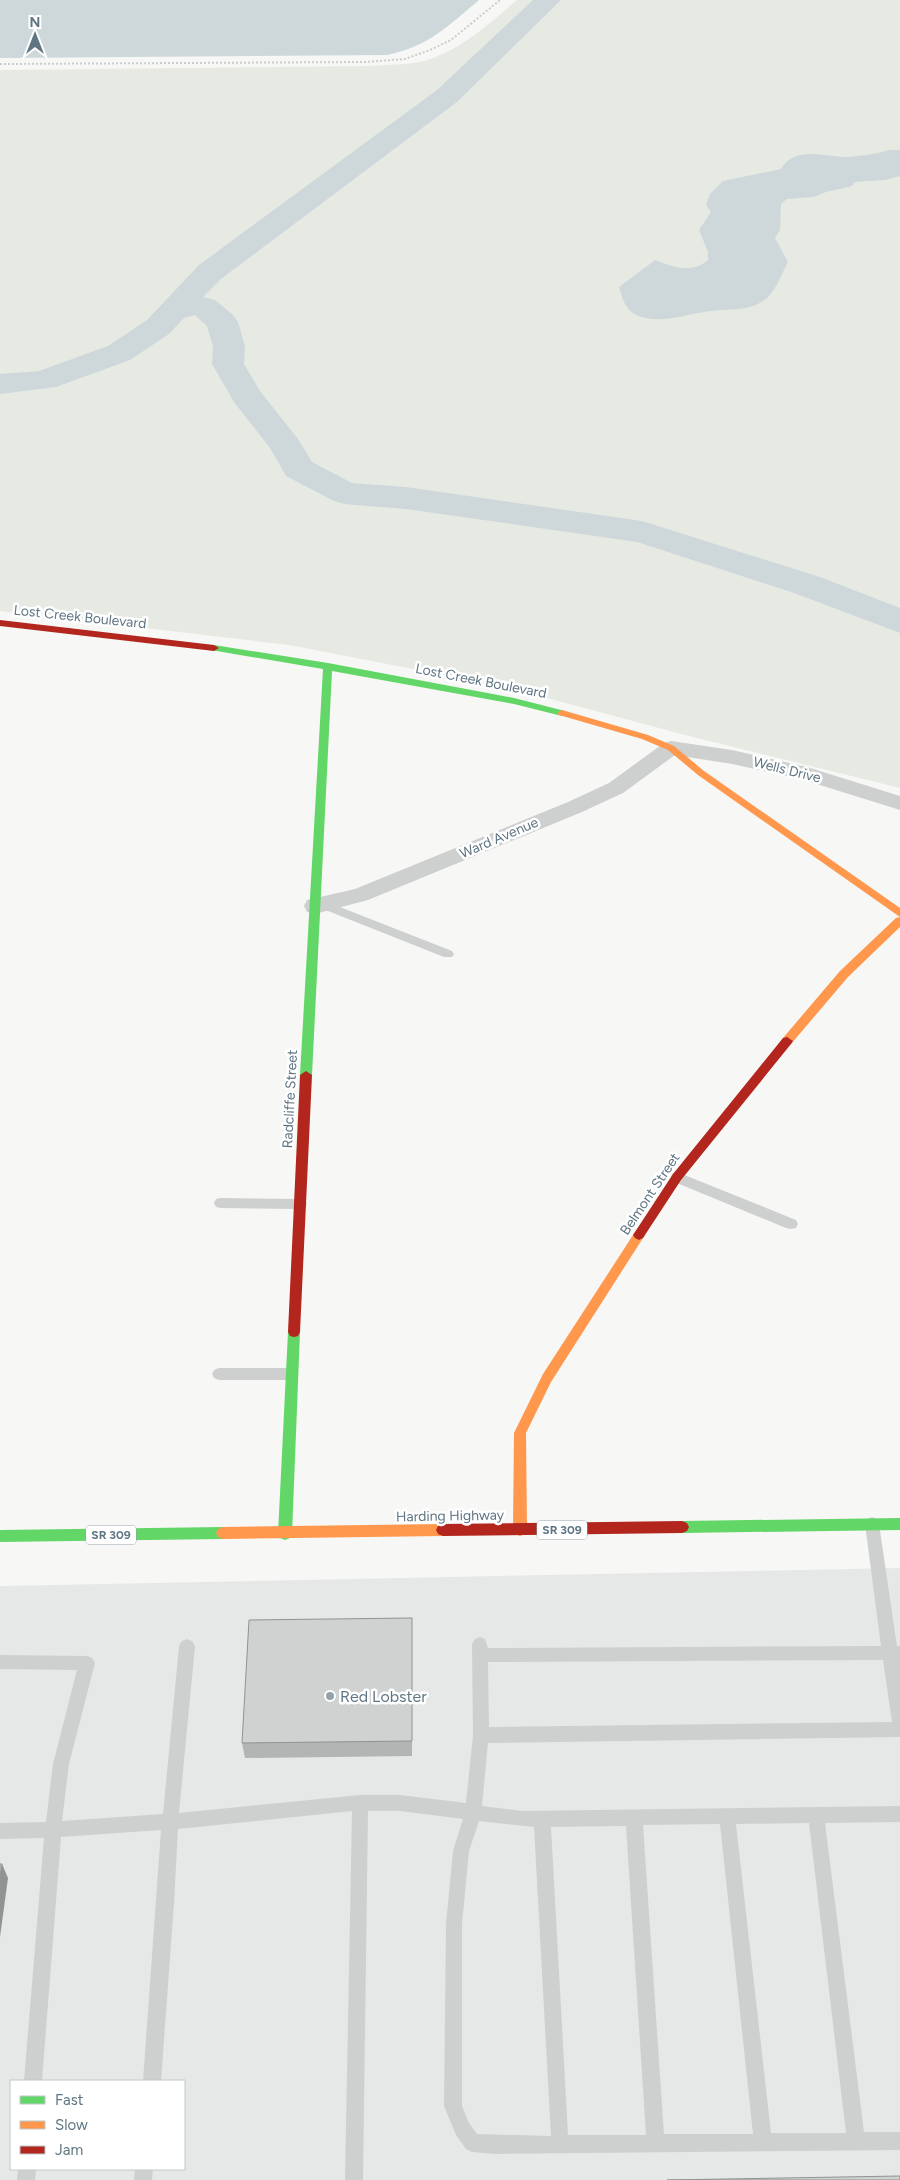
<svg xmlns="http://www.w3.org/2000/svg" width="900" height="2180" viewBox="0 0 900 2180" font-family="Figtree,sans-serif">
	<rect width="100%" height="100%" fill="#f7f7f5"/>
	<path fill="#e6e8e8" fill-rule="evenodd" d="M900,1568V2180H0V1586ZM11,2081H184V2169H11Z"/>
	<path fill="#e6eae3" d="M517,0H900V788L685,735L506,687L289,645L0,611V70L369,66C385,65 403,65 419,62C457,54 489,24 517,0Z"/>
	<path fill="#ced8da" d="M0,0H479C449,25 428,47 387,55L0,58Z
		M890,150H900V176L885,180L855,182L852,186L826,192L814,197L787,199L781,204L780,230L775,238L788,262C781,275 777,288 767,298C751,313 724,308 704,312C683,315 658,325 636,315C625,310 622,297 619,287L655,260C673,267 692,274 708,260V252L699,230L711,212L706,205L710,194L723,181L781,169C795,145 824,157 847,157C861,156 876,154 890,150Z"/>
	<g fill="none" stroke-linecap="round" stroke-linejoin="round">
		<path fill="#ced8da" fill-rule="evenodd" d="M533,0H561L457,102L221,279L203,297L215,300L233,315L238,322L245,346L244,364L260,391L298,439L312,462L352,483L406,487L642,521L820,577L900,608V633L794,593L637,542L406,509L344,504L332,500L286,476L270,448L234,402L212,364L213,346L207,326L195,315L184,318L169,334L130,360L56,387L0,394V374L39,371L108,346L147,320L199,265L437,90Z"/>
		<path stroke="#cccdce" stroke-width="2" stroke-dasharray="2 2" stroke-linecap="butt" d="M0,64L365,62L405,59L430,50L451,40L500,0"/>
		<path fill="#ced0d0" fill-rule="evenodd" d="M322,900L452,951L454,954L452,957H444L318,907L316,904L318,901Z
			M677,1172L796,1220L798,1224L796,1228L791,1229L786,1228L672,1181L671,1177L672,1173Z
			M221,1198L300,1199L305,1200L307,1204L305,1208L300,1209L221,1208L216,1207L214,1203L216,1199Z
			M219,1368H291L296,1370L298,1374L296,1378L291,1380H219L214,1378L212,1374L214,1370Z
			M872,1517L877,1519L879,1524L897,1646H900V1737L488,1743L482,1806L522,1811L900,1806V1822L825,1823L864,2132H900V2150L495,2154L472,2152L466,2149L456,2135L444,2106L446,1924L453,1851L463,1819L400,1811H368L363,2180H345L352,1811L178,1829L174,1903L161,2081H143L161,1830L61,1837L42,2081H24L44,1838L0,1839V1823L46,1822L53,1764L77,1670L0,1669V1655L87,1656L92,1658L95,1663L69,1764L62,1821L163,1814L179,1646L182,1641L187,1639L192,1641L195,1646L179,1813L360,1795H400L466,1803L473,1735L472,1644L475,1639L480,1637L485,1639L488,1648L881,1646L865,1524L867,1519ZM883,1660L892,1722L489,1727L488,1662ZM479,1821L534,1827L551,2136L477,2134L469,2123L462,2106V1924L469,1851ZM809,1823L846,2133H771L736,1824ZM720,1824L753,2134H664L643,1825ZM626,1826L646,2135H568L551,1827Z
			M18,2169H36L35,2180H17Z
			M135,2169H153L152,2180H134Z"/>
		<path fill="#ced0d0" fill-rule="evenodd" d="M671,741L732,750L807,767L900,796V810L804,780L732,764L675,755L623,793L582,812L368,900L315,914L307,912L304,906L307,900L355,889L568,802L609,783L664,743Z"/>
		<path fill="#63d668" fill-rule="evenodd" d="M214,645L328,663L514,698L565,711L567,713L562,716L514,704L332,671L312,1075L306,1079L300,1075L323,669L211,650L209,648Z
			M294,1327L298,1328L300,1332L292,1534L290,1538L285,1540L280,1538L278,1534L288,1332L290,1328Z
			M900,1518V1530L682,1533L677,1531L675,1527L677,1523L682,1521Z
			M223,1527L228,1529L230,1533L228,1537L223,1539L0,1542V1530Z"/>
		<path fill="#ff974d" fill-rule="evenodd" d="M562,710L648,735L674,746L704,771L900,908V917L698,775L668,750L642,739L559,715L557,713Z
			M900,917V927L848,977L791,1044H783L781,1041L783,1038L840,971L896,918Z
			M639,1230L643,1232L645,1235L643,1238L551,1382L526,1433L527,1530L525,1534L520,1536L515,1534L513,1530L514,1433L543,1374L635,1232Z
			M443,1524L448,1526L450,1530L448,1534L443,1536L223,1539L218,1537L216,1533L218,1529L223,1527Z"/>
		<path fill="#b3261e" fill-rule="evenodd" d="M0,620L214,645L219,648L214,651L0,626Z
			M787,1037L793,1041L791,1044L681,1180L643,1238L639,1240L635,1238L633,1235L635,1232L673,1174L783,1038Z
			M306,1071L312,1075L300,1332L298,1336L294,1337L290,1336L288,1332L300,1075Z
			M682,1521L687,1523L689,1527L687,1531L682,1533L443,1536L438,1534L436,1530L438,1526L443,1524Z"/>
	</g>
	<path fill="#b2b5b4" d="M412,1618V1756L245,1758L242,1743Z"/>
	<path fill="#919392" d="M2,1864L8,1878L0,1937V1877Z"/>
	<path fill="#cfd2d1" stroke="#919392" d="M412,1618V1741L242,1743L249,1620Z
		M0,1864H2L0,1877Z
		M900,2176V2180H667Z"/>
	<circle fill="#94a2ab" stroke="#fff" stroke-width="2" cx="330" cy="1696" r="5"/>
	<g text-anchor="middle" dominant-baseline="central" stroke-width="5" stroke-linejoin="round" paint-order="stroke">
		<g fill="#fff" stroke="#8f9ea8" stroke-width="1">
			<rect x="537" y="1520.5" width="50" height="19" rx="4"/>
			<rect x="86" y="1525.5" width="50" height="19" rx="4"/>
		</g>
		<g font-size="12" font-weight="bold" fill="#5f7583">
			<text x="562" y="1530">SR 309</text>
			<text x="111" y="1535">SR 309</text>
		</g>
		<g font-size="14" fill="#5f7583" stroke="#fff">
			<text transform="translate(80 617) rotate(6)">Lost Creek Boulevard</text>
			<text transform="translate(481 681) rotate(11)">Lost Creek Boulevard</text>
			<text transform="translate(787 770) rotate(14)">Wells Drive</text>
			<text transform="translate(499 838) rotate(-23)">Ward Avenue</text>
			<text transform="translate(290 1099) rotate(-87)">Radcliffe Street</text>
			<text transform="translate(650 1194) rotate(-56)">Belmont Street</text>
			<text transform="translate(450 1516) rotate(-1)">Harding Highway</text>
		</g>
		<g font-size="16" fill="#5f7583" stroke="#fff" text-anchor="start">
			<text x="340" y="1696">Red Lobster</text>
		</g>
	</g>
	<rect x="10" y="2080" width="175" height="90" fill="#ffffff" stroke="#bfc8cd"/>
	<rect x="20" y="2096" width="25" height="8" fill="#63d668" stroke="#bfc8cd"/>
	<text x="55" y="2105" font-size="15" fill="#5f7583">Fast</text>
	<rect x="20" y="2121" width="25" height="8" fill="#ff974d" stroke="#bfc8cd"/>
	<text x="55" y="2130" font-size="15" fill="#5f7583">Slow</text>
	<rect x="20" y="2146" width="25" height="8" fill="#b3261e" stroke="#bfc8cd"/>
	<text x="55" y="2155" font-size="15" fill="#5f7583">Jam</text>
	<g transform="translate(35 35)" stroke="#ffffff" stroke-width="4" paint-order="stroke">
	<path d="M0-4L9 19L0 12L-9 19Z" fill="#5f7583"/>
	<text y="-8" font-size="14" font-weight="bold" text-anchor="middle" fill="#5f7583">N</text>
	</g>
</svg>
